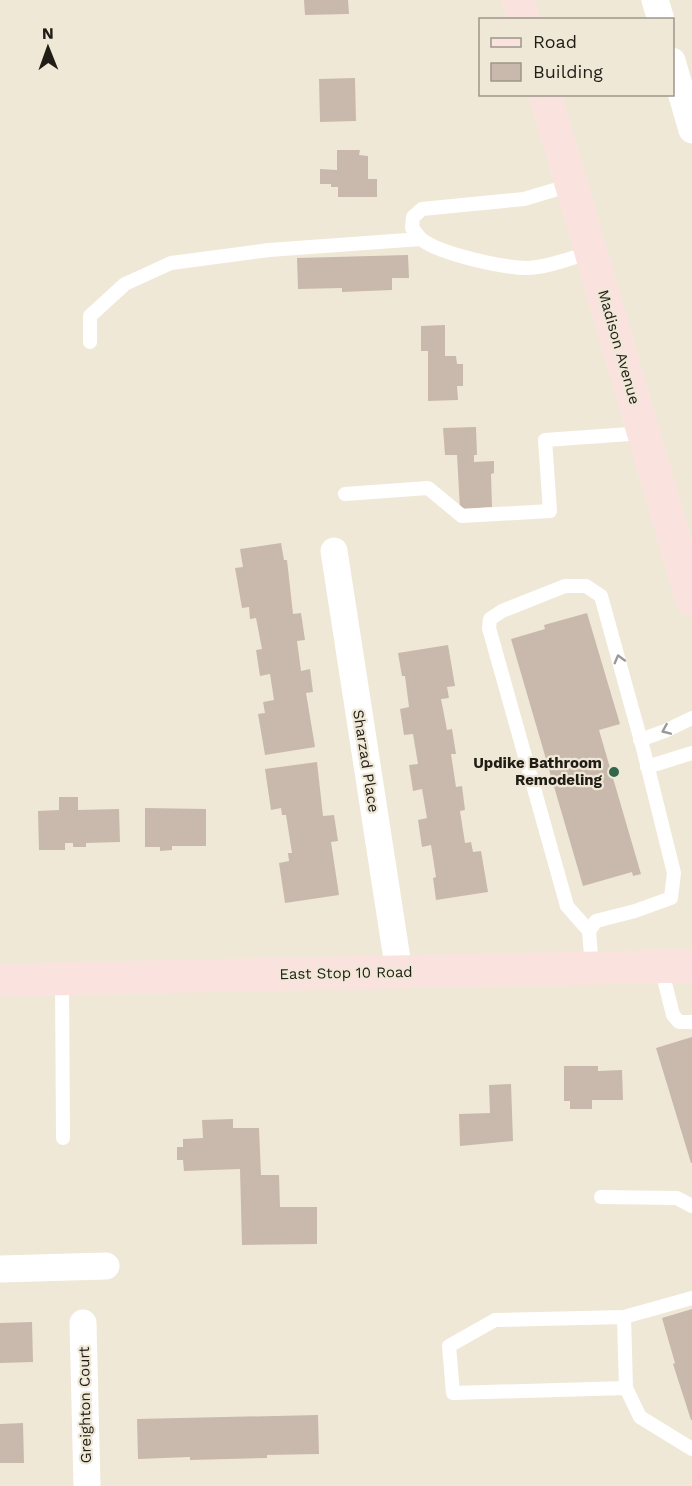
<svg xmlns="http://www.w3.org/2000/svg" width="692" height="1486" viewBox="0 0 692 1486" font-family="'Work Sans',sans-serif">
	<rect width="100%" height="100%" fill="#f0e8d7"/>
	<path fill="#c8b9ac" d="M304,0H348L349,14L305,15Z
		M355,78L356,121L320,122L319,79Z
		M337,150H360L359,155L368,156V179H377V197H338V187H331V184H320V169L337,170Z
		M408,255L409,278H392V290L342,292V288L298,289L297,258Z
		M445,325V356H456L457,364H463V386H457L458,400L428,401V351H421V326Z
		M476,427L477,455H474V462L494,461V473L491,474L492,507L460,509L457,455H445L443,428Z
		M281,543L284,560H287L293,614L301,613L305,640L297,641L301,671L310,669L313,692L306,693L315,747L265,755L258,714L265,713L263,702L274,700L270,674L260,676L256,650L262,649L256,618L250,619L249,607L242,608L235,568L243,567L240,549Z
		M587,613L620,724L599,730L641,874L633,876L632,872L583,886L511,639L545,629L544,625Z
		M448,645L455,686L447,687L449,698L441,699L447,730L452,729L456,754H451L456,787L462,786L465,810L460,811L465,843L471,842L473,852L481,851L488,892L436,900L433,878L436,877L431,845L422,847L418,820L427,818L422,789L413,791L409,765L418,764L413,734L404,735L400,709L409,707L405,676H402L398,653Z
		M317,762L323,816L334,815L338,841L331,842L339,895L285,903L279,863L289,861L288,853H292L286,815H282L281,808L271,810L265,769Z
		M59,797H78V810L119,809L120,842L86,843V847H73V843H65V850H39L38,811L59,810Z
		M145,808L206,809V846H172V850L160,851V847H145Z
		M692,1037V1163H691L656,1048Z
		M564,1066H598V1071L622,1070L623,1100H592V1109H570V1101H564Z
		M511,1084L513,1141L460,1146L459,1114L490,1113L489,1085Z
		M233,1119V1128H259L261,1175H279L280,1207H317V1244L242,1245L240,1169L184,1171L183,1160H177V1147H183V1139L203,1138L202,1120Z
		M692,1309V1420H691L673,1364L675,1363L662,1318Z
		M32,1322L33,1362L0,1363V1323Z
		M318,1415L319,1454L267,1455V1458L190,1460V1457L138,1459L137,1419Z
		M23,1423L24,1463H0V1424Z"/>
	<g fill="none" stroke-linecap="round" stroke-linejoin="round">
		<path stroke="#fff" stroke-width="14" d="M571,185L524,199L422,209L413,217L412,228C415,231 418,236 421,239C439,254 504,268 528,268C549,267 571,258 591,252
			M90,342V316L125,284L171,263L269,250L421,239
			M345,494L428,488L462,516L550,511L545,440L644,433
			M640,740L665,731L692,718
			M647,767L692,753
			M589,931L567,906L489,628L490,619L502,611L565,586H586L601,596L644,752L674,873L671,898L635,911L596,921L589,931L592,968
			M661,967L673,1015L679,1022H692
			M62,979L63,1138
			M601,1197L677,1198L692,1206
			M624,1317L692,1298
			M626,1388L453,1393L449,1346L495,1320L624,1317L626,1388L640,1417L692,1449"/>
		<path stroke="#fff" stroke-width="27" d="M655,0L661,20
			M672,61L692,130
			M334,551L399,972
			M0,1269L106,1266
			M83,1323L87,1486"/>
		<path stroke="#fae3de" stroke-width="33" d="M518,0L523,20
			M545,94L692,600
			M0,980L692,966"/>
	</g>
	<defs><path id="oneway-chevron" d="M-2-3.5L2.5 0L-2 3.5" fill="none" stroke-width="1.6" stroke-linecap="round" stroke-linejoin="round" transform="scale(1.5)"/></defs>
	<g stroke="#9b9997">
		<use href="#oneway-chevron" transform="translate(619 659) rotate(-105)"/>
		<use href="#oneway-chevron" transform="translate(666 730) rotate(157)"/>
	</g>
	<circle fill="#32674c" stroke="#f0e8d7" stroke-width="2" cx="614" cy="772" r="6"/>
	<g text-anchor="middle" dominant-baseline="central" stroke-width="4.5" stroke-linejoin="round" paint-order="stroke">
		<g font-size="15" fill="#201d17" stroke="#f0e8d7">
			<text transform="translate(619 347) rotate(74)">Madison Avenue</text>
			<text transform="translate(366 761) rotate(81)">Sharzad Place</text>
			<text transform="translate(346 973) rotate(-1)">East Stop 10 Road</text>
			<text transform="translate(85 1405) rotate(-91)">Greighton Court</text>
		</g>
		<g font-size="15" font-weight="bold" fill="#201d17" stroke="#f0e8d7" text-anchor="end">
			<text x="602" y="763">Updike Bathroom<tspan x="602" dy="17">Remodeling</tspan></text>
		</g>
	</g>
	<rect x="479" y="18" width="195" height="78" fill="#f0e8d7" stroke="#9d978a" stroke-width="1.5"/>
	<rect x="491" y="38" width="30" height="9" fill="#fae3de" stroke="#9d978a" stroke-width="1.5"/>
	<text x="533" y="48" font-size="18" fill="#201d17">Road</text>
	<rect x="491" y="63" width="30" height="18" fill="#c8b9ac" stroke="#9d978a" stroke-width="1.5"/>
	<text x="533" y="78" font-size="18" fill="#201d17">Building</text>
	<g transform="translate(48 48) rotate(359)" stroke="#f0e8d7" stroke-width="4.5" paint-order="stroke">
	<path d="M0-4.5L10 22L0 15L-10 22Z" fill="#201d17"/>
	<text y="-9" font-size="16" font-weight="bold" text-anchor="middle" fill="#201d17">N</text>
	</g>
</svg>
